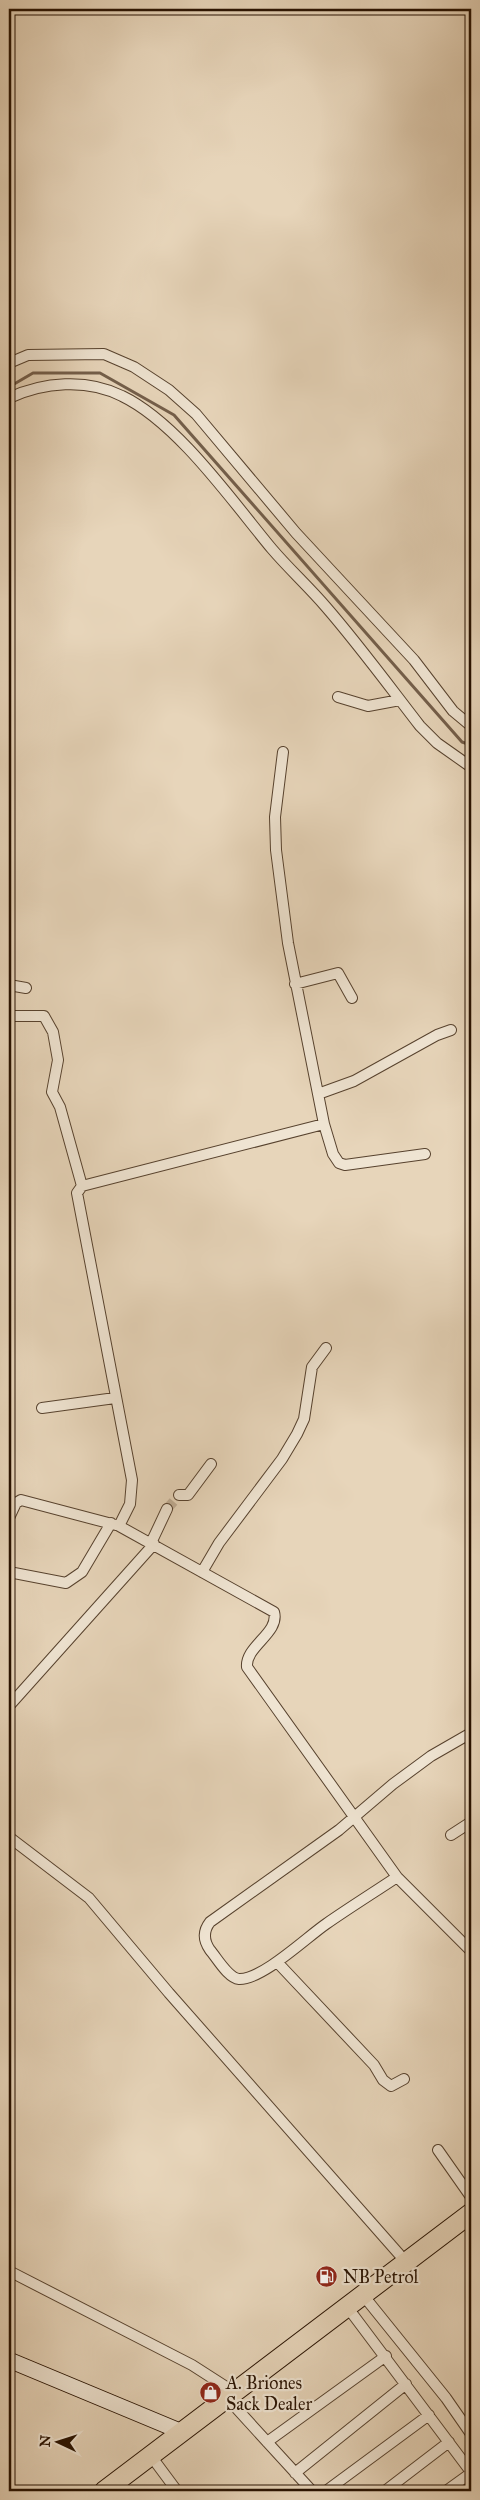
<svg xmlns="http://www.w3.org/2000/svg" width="480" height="2500" viewBox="0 0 480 2500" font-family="'IM FELL Great Primer',serif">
	<rect width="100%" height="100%" fill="#e7d5ba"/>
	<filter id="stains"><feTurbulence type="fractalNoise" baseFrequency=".004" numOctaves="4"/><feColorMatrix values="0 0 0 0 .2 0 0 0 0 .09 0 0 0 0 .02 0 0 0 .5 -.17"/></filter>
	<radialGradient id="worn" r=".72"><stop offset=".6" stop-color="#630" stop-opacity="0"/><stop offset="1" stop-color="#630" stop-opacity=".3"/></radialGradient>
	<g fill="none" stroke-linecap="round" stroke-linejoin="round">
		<path stroke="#735e4a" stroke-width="3" d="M9,387L33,373H100L174,415L462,742L471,745"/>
		<path stroke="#c1ae95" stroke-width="10" stroke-dasharray="10 5" stroke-linecap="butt" d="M167,1509L179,1495"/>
		<defs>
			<path id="street" d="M9,363L28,355L104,354L134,367L169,390L196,414L296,533L414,660L453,711L471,726
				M9,398C43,382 87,378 122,396C178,423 232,501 272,549C289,569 309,587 326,607C359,645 389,686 420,726L437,743L471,767
				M338,697L368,706L400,700
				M283,752L275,817L276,850L288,943L324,1124L333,1154L339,1163L345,1165L425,1154
				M295,984L338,973L352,998
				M9,985L26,988
				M9,1016H44L53,1032L58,1060L52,1092L60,1107L82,1186
				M318,1094L354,1081L437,1035L451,1030
				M324,1124L82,1186L77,1193L132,1480L130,1504L119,1526L274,1612C280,1633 245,1646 247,1667L397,1877L471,1951
				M42,1408L115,1398
				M179,1495H188L211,1464
				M9,1518L16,1503L21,1500L116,1525
				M151,1543L167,1509
				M9,1572L66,1583L82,1572L111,1523
				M202,1572L219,1543L282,1459L297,1434L304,1419L312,1367L326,1348
				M9,1706L154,1544
				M451,1835L471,1822
				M9,1837L89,1898L169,1993L406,2262
				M397,1877C373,1893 349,1908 326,1924C307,1937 262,1980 239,1979C228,1978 217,1958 210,1950C203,1940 203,1931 210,1922L339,1830L393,1784L431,1756L471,1733
				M277,1962L374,2065L383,2080L391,2086L404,2079
				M438,2150L471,2197
				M9,2271L192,2365L234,2392
				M363,2295L446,2398L471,2434
				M348,2308L471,2472
				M227,2398L312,2491
				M267,2442L386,2356
				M151,2456L177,2491
				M295,2473L406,2384
				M326,2491L429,2415
				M385,2491L449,2442
				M446,2491L471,2473"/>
			<path id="secondary" d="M9,2360L182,2432"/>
			<path id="highway" d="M104,2491L471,2213"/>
		</defs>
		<use href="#street" stroke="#57422e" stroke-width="12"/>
		<use href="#secondary" stroke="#271100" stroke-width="17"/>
		<use href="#highway" stroke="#271100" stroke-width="21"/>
		<use href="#street" stroke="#efe4d2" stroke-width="10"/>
		<use href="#secondary" stroke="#efe4d2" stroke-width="15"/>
		<use href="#highway" stroke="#e7d5ba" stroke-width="19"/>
	</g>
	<defs>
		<symbol id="fuel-disc" viewBox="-11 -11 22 22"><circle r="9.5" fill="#8f2418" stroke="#efe4d2"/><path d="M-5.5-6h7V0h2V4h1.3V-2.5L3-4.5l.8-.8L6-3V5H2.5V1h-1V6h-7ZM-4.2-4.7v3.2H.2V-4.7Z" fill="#fff"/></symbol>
		<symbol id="shop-disc" viewBox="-11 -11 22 22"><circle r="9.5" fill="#8f2418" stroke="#efe4d2"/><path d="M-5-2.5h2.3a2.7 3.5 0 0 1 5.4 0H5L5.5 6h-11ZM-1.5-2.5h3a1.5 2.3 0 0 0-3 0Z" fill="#fff"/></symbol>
	</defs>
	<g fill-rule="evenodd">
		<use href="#fuel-disc" x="314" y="2264" width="25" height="25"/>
		<use href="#shop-disc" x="198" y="2380" width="25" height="25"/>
	</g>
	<g text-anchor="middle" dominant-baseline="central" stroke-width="4.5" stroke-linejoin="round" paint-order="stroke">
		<g font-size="18" fill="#271100" stroke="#efe4d2" text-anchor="start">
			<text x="343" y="2277">NB Petrol</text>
			<text x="226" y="2383">A. Briones<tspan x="226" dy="21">Sack Dealer</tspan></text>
		</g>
	</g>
	<rect width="480" height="2500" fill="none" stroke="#e7d5ba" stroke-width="30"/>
	<rect x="10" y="10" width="460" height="2480" fill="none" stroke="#271100" stroke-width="2.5"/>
	<rect x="15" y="15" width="450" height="2470" fill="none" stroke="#271100"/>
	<g transform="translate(58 2442) rotate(274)" stroke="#efe4d2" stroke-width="4" paint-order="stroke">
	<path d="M0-4L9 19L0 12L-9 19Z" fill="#271100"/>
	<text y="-8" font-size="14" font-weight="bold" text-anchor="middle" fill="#271100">N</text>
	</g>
	<rect width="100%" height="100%" filter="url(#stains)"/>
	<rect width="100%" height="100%" fill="url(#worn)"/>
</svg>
